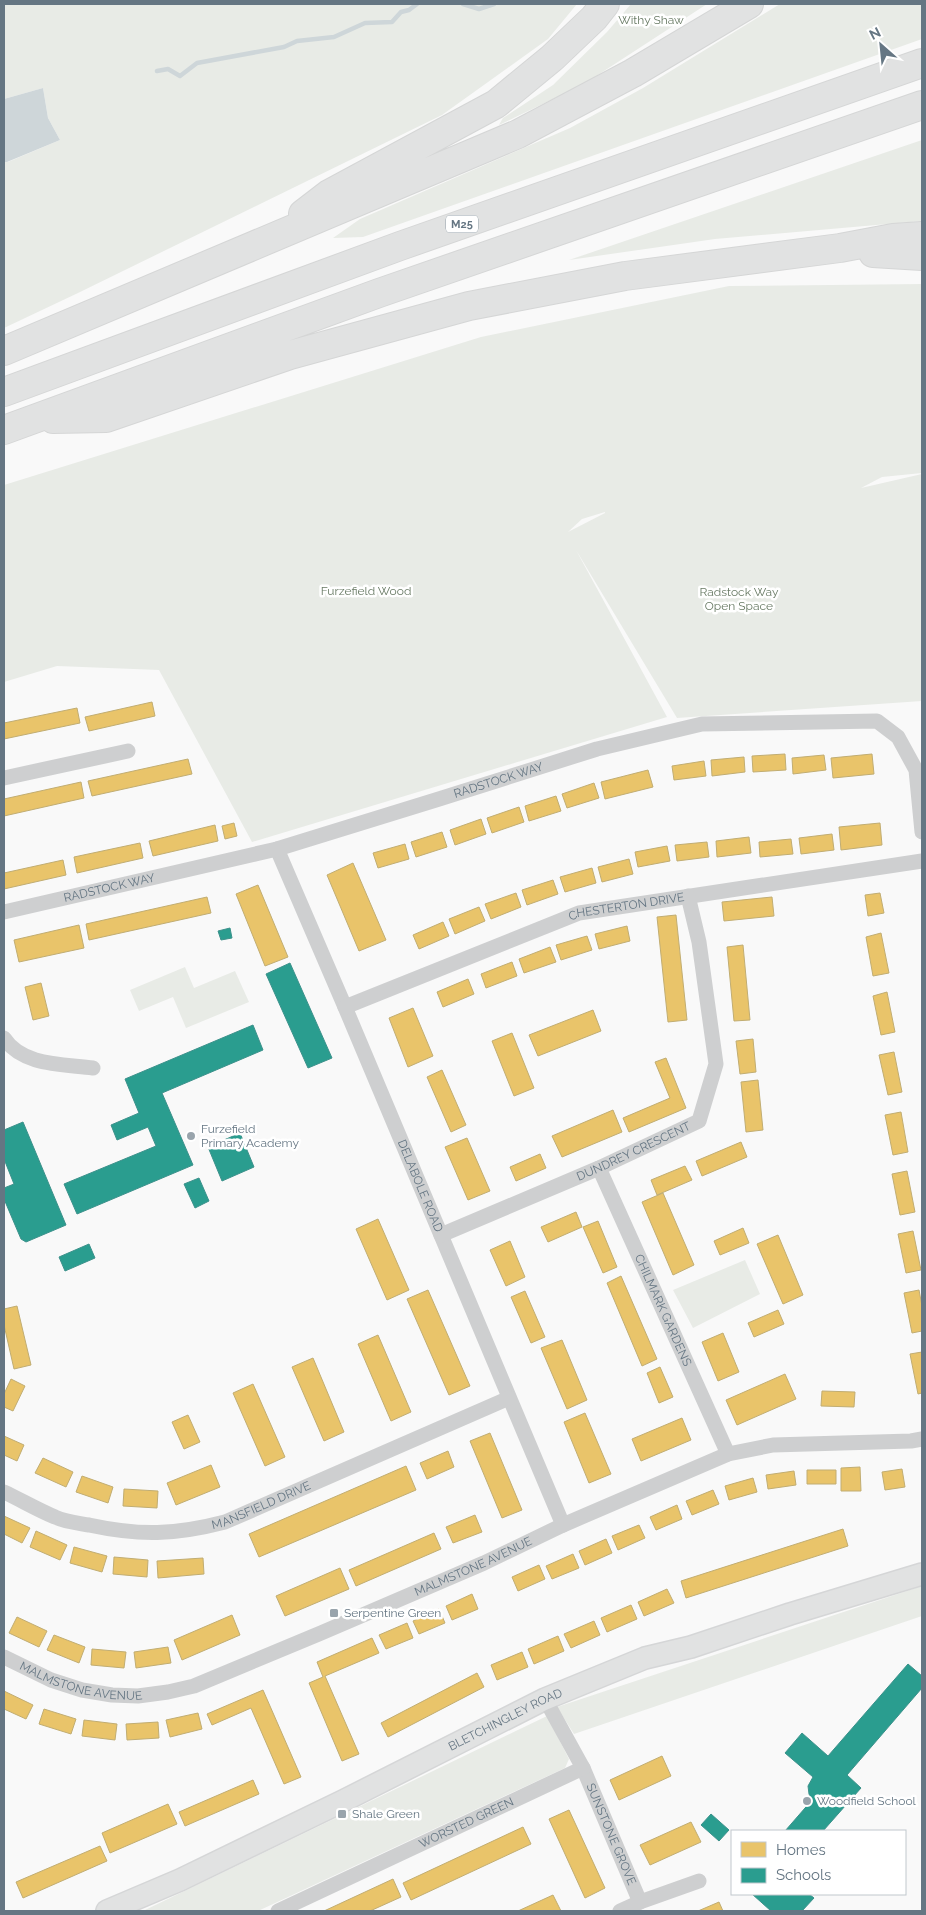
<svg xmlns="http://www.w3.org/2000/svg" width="926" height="1915" viewBox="0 0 926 1915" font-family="Raleway,sans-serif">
	<rect width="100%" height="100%" fill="#f9f9f9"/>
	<path fill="#e8ebe6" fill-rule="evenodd" d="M4,4H577L548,39L442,115L78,293L4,328V162H8L60,140L48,118L43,88L4,99Z
		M631,4H707L584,84L499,125L503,118L553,85L607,32Z
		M780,4H922V39L363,237L333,238L360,219L570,128L643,88Z
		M922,140V221L715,239L569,260Z
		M922,284V473L882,477L861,488L922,474V701L677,718L576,550L667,717L252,842L159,670L57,666L4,682V485L481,337L729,286ZM605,512V513L568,532L582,519Z
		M185,967L194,988L235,971L249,1002L186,1028L173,997L139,1011L130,990Z
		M745,1260L760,1294L693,1328L673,1290Z
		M922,1586V1616L574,1734L557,1707Z
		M547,1716L569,1759L565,1768L258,1911H143Z"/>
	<path fill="#ced6d9" d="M43,88L48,118L60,140L7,162H4V99Z"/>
	<path fill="#e9c46a" stroke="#c1ad72" d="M152,702L155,716L89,731L85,717Z
		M77,708L80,723L4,739V723Z
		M785,754L786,770L753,772L752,756Z
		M872,754L874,774L833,778L831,758Z
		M824,755L826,770L793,774L792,758Z
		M744,757L745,772L712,776L711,760Z
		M188,759L192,774L92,796L88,781Z
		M704,761L706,776L674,780L672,766Z
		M648,770L653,787L605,799L601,782Z
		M81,782L84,798L4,816V799Z
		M594,783L599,798L567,808L562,794Z
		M556,796L561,811L529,821L525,806Z
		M519,807L524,822L492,833L487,818Z
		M481,819L486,834L455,845L450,830Z
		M234,823L237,836L225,839L222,826Z
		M880,823L882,845L841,850L839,827Z
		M215,825L218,841L153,856L149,841Z
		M442,832L447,847L416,857L411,842Z
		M832,834L834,850L801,854L799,838Z
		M749,837L751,853L717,857L716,841Z
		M791,839L793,854L760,857L759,842Z
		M707,842L709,857L677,861L675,845Z
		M140,843L143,858L77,873L74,857Z
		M405,844L409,859L378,868L373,853Z
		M667,846L670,861L638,867L635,852Z
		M629,859L633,874L602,882L598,867Z
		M63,860L66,875L4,889V873Z
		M353,863L386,940L359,951L327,875Z
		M592,868L596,883L565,892L560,877Z
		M553,880L558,894L527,905L522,890Z
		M258,885L288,957L265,966L236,894Z
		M516,893L521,907L491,919L485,904Z
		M880,893L884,913L868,916L865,895Z
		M207,897L211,913L89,940L86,924Z
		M772,897L774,916L724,921L722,902Z
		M479,907L485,921L455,934L449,919Z
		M676,915L687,1020L668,1022L657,917Z
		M443,922L449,936L419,949L413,935Z
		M79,925L84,948L19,962L14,940Z
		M627,926L630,941L599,949L595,934Z
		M881,933L889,973L873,976L866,937Z
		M587,936L592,950L561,960L556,945Z
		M743,945L750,1020L734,1021L727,947Z
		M550,947L556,962L524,973L519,959Z
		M512,962L517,976L486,988L481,974Z
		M468,979L474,994L443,1007L437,992Z
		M41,983L49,1016L33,1020L25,987Z
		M887,992L895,1032L881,1035L873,996Z
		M413,1008L433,1056L408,1067L389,1018Z
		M593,1010L601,1031L538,1056L529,1035Z
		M512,1033L534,1088L514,1096L492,1041Z
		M753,1039L756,1072L740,1074L736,1041Z
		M894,1052L902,1092L888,1095L879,1055Z
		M666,1058L686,1108L629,1132L623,1118L670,1098L655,1062Z
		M442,1070L466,1125L451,1132L427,1077Z
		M758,1080L763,1130L746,1132L741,1082Z
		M613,1110L622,1132L562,1157L552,1136Z
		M901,1112L908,1152L893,1155L885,1115Z
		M467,1138L490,1191L468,1200L445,1147Z
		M741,1142L747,1157L702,1176L696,1161Z
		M540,1154L546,1168L516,1181L510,1167Z
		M685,1166L692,1180L657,1195L651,1180Z
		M907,1171L915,1212L900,1215L892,1174Z
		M663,1193L694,1265L673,1275L642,1202Z
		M576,1212L582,1227L548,1242L541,1227Z
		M378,1219L409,1290L387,1300L356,1229Z
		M598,1221L617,1267L603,1273L583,1227Z
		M743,1228L749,1243L720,1255L714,1241Z
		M913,1231L921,1270L906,1273L898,1234Z
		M778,1235L803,1295L783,1304L757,1244Z
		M510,1241L525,1277L506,1286L490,1250Z
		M621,1276L657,1359L642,1366L607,1283Z
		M428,1290L470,1386L449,1395L407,1299Z
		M919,1290L922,1306V1331L912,1333L904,1293Z
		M525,1291L545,1337L531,1343L511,1297Z
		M17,1306L31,1365L14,1369L4,1325V1309Z
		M778,1310L784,1324L754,1337L748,1323Z
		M723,1333L739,1372L718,1381L702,1342Z
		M378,1335L411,1412L391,1421L358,1344Z
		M562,1340L587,1400L567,1409L541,1348Z
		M922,1352V1393L918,1394L910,1354Z
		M313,1358L344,1432L324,1441L292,1367Z
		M660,1367L673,1397L659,1403L647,1373Z
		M785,1374L796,1399L737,1425L726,1400Z
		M11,1379L25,1386L13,1411L4,1407V1394Z
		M253,1384L285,1457L265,1466L233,1393Z
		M822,1391L855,1392L854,1407L821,1406Z
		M585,1413L611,1474L589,1483L564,1422Z
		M188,1415L200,1442L184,1449L172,1422Z
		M682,1418L691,1440L641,1461L632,1439Z
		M490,1433L522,1510L502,1518L470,1441Z
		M4,1436L24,1445L17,1461L4,1455Z
		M448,1451L454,1467L427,1479L420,1463Z
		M43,1458L73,1472L66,1487L35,1473Z
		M211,1465L220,1487L176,1505L167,1483Z
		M406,1466L416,1490L259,1557L249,1534Z
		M860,1467L861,1491H841V1468Z
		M902,1469L905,1487L885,1490L882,1472Z
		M807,1470H836V1484H807Z
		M794,1471L796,1485L768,1489L766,1475Z
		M82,1476L113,1487L108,1503L76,1492Z
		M753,1478L757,1492L729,1500L725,1486Z
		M124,1489L158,1491L157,1508L123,1506Z
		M713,1490L719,1504L692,1515L686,1501Z
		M677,1505L682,1519L656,1530L650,1517Z
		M475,1515L482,1532L453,1543L446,1527Z
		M4,1516L30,1528L22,1543L4,1534Z
		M639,1525L645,1538L618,1550L612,1536Z
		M843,1529L848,1546L686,1598L681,1581Z
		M36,1531L67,1545L60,1560L30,1547Z
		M434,1533L441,1549L356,1586L349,1570Z
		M606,1539L612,1553L585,1565L579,1551Z
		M74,1547L107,1556L102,1572L70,1563Z
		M573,1554L579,1568L552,1579L546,1566Z
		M114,1557L148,1560L147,1577L113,1574Z
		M203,1558L204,1574L158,1578L157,1561Z
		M539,1565L545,1579L518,1591L512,1577Z
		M340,1568L349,1589L285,1616L276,1596Z
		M667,1589L674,1603L644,1616L638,1602Z
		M472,1594L478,1609L452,1620L446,1606Z
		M631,1605L637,1619L607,1632L601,1618Z
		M439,1609L445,1623L419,1634L413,1621Z
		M232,1615L240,1635L182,1660L174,1640Z
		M17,1617L47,1631L39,1647L9,1633Z
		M594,1621L600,1635L571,1648L564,1634Z
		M407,1623L413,1638L386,1649L379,1635Z
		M54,1635L85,1647L79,1663L47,1650Z
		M558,1636L564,1651L534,1664L528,1649Z
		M372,1638L379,1653L325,1676L359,1754L342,1761L309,1683L323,1677L317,1662Z
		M168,1647L171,1663L136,1668L134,1652Z
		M92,1649L126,1652L124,1668L91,1665Z
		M522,1652L528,1667L497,1680L491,1665Z
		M477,1673L484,1687L388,1737L381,1723Z
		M263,1690L301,1777L284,1784L251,1708L212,1725L207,1714Z
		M4,1691L33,1705L26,1719L4,1709Z
		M44,1709L76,1719L71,1734L39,1724Z
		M198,1713L202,1729L170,1737L166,1720Z
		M84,1720L117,1724L115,1740L82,1736Z
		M158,1722L159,1738L127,1740L126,1724Z
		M662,1756L671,1776L619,1800L610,1780Z
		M253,1780L259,1794L185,1826L179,1812Z
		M168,1804L177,1824L110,1853L102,1833Z
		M569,1810L605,1888L585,1898L549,1819Z
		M691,1822L701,1842L650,1865L640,1845Z
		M523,1827L531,1844L411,1900L403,1883Z
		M100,1846L107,1861L23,1898L16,1882Z
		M393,1879L401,1897L370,1911H324Z
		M553,1895L561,1911H518Z
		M719,1902L723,1911H698Z"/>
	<path fill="#2a9d8f" stroke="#3c918b" d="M230,928L232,938L221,940L218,931Z
		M290,963L332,1058L308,1068L266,974Z
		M253,1025L263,1050L162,1093L193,1165L77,1214L64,1184L156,1146L148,1127L117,1140L111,1125L139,1113L125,1079Z
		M23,1122L66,1225L26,1242L21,1239L4,1199V1188L14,1184L4,1159V1130Z
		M240,1133L254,1167L222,1181L208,1147Z
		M199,1178L209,1201L195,1208L184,1184Z
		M89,1244L95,1258L65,1271L59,1257Z
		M908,1664L922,1676V1688L847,1775L861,1788L823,1831H785L812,1800L809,1794L808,1786L813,1777L785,1753L802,1733L828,1756Z
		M711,1814L729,1830L719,1841L701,1825Z
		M752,1894H809L814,1898L802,1911H771Z"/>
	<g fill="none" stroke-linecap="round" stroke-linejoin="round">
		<path stroke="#ced6d9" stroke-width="4.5" d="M463,4L479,9L494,4
			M157,71L168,69L180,76L197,63L284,47L297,41L334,37L365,23L392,22L401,12L409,10L417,4"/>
		<defs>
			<g id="secondary">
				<path id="s10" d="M107,1911L180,1880L343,1801L545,1699L645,1658L691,1647L790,1614L922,1574"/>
			</g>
			<path id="highway" d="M303,214L329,194L496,104L552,58L594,18L605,4
				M873,253L922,256
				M4,351L518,134L633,73L749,4
				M4,392L400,246L922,63
				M53,419L106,418L290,355L469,306L625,276L840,248L893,238L922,236
				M4,430L379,293L922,105"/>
		</defs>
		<use href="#secondary" stroke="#d5d6d7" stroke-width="24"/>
		<use href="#highway" stroke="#d5d6d6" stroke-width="30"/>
		<g stroke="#cecfd0" stroke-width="15">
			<path d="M4,778L128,751"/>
			<path id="s1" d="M277,849L345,1007L563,1525"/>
			<path id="s2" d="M4,912L277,849L439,799L597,749L702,724L877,721L898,737L916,770L922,832"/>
			<path id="s3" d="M345,1007L579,913L922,861"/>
			<path d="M4,1038C22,1066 63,1064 93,1068"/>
			<path id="s4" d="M599,1168L728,1454"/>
			<path id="s5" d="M441,1235L599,1168L699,1121L716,1064L699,942L688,896"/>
			<path id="s6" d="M4,1492C21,1500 38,1510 55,1517C66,1522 78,1523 89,1525C140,1536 175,1535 225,1522L509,1398"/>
			<path id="s7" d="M4,1657L51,1680L82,1690L112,1695L138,1696L168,1692L194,1686L321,1633L484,1563L563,1525L728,1454L773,1445L911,1441L922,1439"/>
			<path id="s8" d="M583,1768L640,1902"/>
			<path id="s9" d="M278,1911L583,1768L545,1699"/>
			<path d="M620,1911L640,1902L699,1881"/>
		</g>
		<use href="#secondary" stroke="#e1e2e2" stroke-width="21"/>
		<use href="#highway" stroke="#e1e2e2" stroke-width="28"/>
	</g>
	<g fill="#99a4ac" stroke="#fff" stroke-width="2">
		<circle cx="191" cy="1136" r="5"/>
		<rect x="329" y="1608" width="10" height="10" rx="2.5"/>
		<circle cx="807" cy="1801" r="5"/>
		<rect x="337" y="1809" width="10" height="10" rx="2.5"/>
	</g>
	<g text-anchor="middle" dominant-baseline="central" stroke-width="5" stroke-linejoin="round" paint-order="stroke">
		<rect fill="#fff" stroke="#939fa8" stroke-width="1" x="446" y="215.5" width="32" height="17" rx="4"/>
		<g font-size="11" font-weight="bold" fill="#657683">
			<text x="462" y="224">M25</text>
		</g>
		<g font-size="12" fill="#687a64" stroke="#fff">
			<text x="651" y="20">Withy Shaw</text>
			<text x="366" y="591">Furzefield Wood</text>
			<text x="739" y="592">Radstock Way<tspan x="739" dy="14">Open Space</tspan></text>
		</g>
		<g font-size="12" fill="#657683" stroke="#fff">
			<text stroke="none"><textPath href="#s2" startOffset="512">RADSTOCK WAY</textPath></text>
			<text stroke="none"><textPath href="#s2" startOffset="108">RADSTOCK WAY</textPath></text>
			<text stroke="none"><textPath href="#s3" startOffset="300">CHESTERTON DRIVE</textPath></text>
			<text stroke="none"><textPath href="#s5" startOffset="210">DUNDREY CRESCENT</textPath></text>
			<text stroke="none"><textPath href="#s1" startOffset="366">DELABOLE ROAD</textPath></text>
			<text stroke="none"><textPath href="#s4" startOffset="156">CHILMARK GARDENS</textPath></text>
			<text stroke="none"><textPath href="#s6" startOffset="269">MANSFIELD DRIVE</textPath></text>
			<text stroke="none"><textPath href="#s7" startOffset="502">MALMSTONE AVENUE</textPath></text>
			<text stroke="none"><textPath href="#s7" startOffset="82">MALMSTONE AVENUE</textPath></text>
			<text stroke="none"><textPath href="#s10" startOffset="442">BLETCHINGLEY ROAD</textPath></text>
			<text stroke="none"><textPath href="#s9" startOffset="208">WORSTED GREEN</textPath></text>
			<text stroke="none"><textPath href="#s8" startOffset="72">SUNSTONE GROVE</textPath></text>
		</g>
		<g font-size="12" fill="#657683" stroke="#fff" text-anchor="start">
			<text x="201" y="1129">Furzefield<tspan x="201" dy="14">Primary Academy</tspan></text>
			<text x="344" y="1613">Serpentine Green</text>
			<text x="817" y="1801">Woodfield School</text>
			<text x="352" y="1814">Shale Green</text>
		</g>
	</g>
	<rect width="926" height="1915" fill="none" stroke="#657683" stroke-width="10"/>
	<rect x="731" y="1830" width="175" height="65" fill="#ffffff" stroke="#c1c8cd"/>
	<rect x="741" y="1842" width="25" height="15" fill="#e9c46a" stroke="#c1c8cd"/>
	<text x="776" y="1855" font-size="15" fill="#657683">Homes</text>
	<rect x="741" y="1868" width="25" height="15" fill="#2a9d8f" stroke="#c1c8cd"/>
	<text x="776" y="1880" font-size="15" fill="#657683">Schools</text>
	<g transform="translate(881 45) rotate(333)" stroke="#ffffff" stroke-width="4" paint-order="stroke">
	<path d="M0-4L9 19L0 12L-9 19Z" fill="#657683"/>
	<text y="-8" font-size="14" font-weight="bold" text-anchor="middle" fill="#657683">N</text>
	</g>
</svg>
